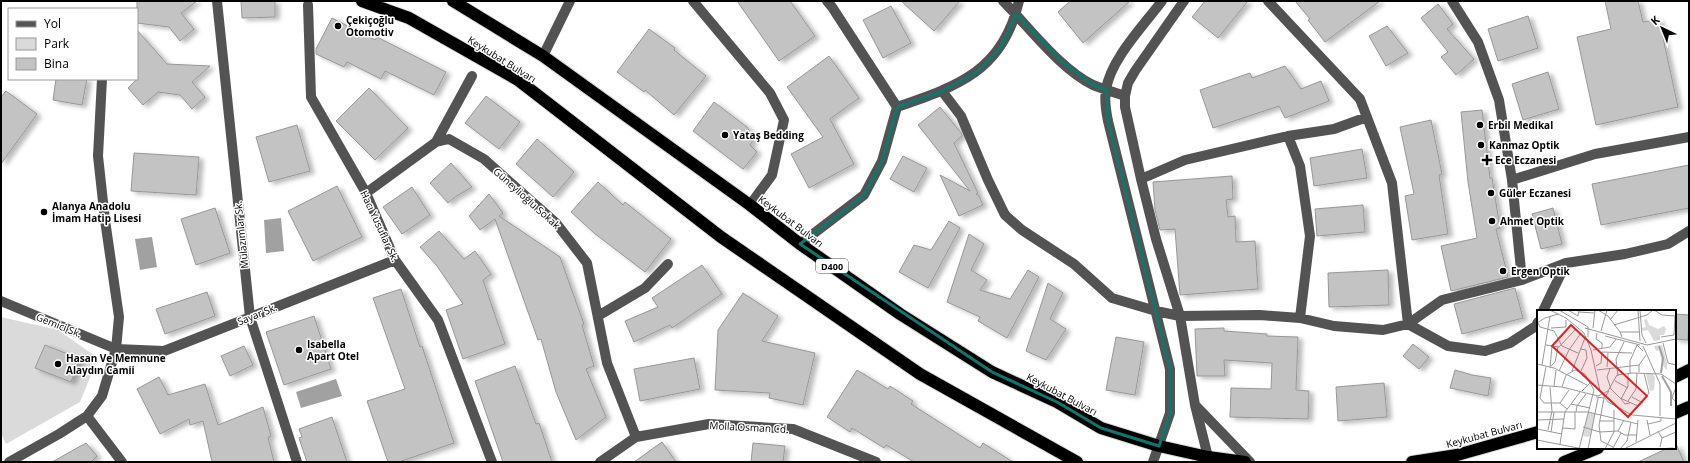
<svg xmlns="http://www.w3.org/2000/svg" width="1690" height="463" viewBox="0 0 1690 463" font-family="'Open Sans',sans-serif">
	<defs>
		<filter id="shadow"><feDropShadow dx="4.5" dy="2.5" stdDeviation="2" flood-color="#0004"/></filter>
	</defs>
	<rect width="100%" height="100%" fill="#fff"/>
	<path fill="#dadada" d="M1,317L58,330L98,358L80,402L6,444L1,433Z"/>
	<path fill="#a1a1a1" d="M281,218L284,251L266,253L264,220Z
		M152,237L157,267L140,270L135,239Z
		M336,379L342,396L301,408L296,392Z"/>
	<path fill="#c3c3c3" stroke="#979797" filter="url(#shadow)" d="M137,1H197L181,13L194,29L180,41L169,27L137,23Z
		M241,1H275V17L242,18Z
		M737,1H790L815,36L779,61Z
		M901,1H960L934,31Z
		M1070,1H1130L1083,43L1058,12Z
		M1205,1H1248L1218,38L1192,17Z
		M1295,1H1380L1325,42L1308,20L1310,19Z
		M1605,1H1638L1643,22L1659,19L1678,107L1596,125L1577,37L1611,29Z
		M1438,4L1453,24L1447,29L1474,59L1456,75L1441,57L1448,52L1421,18Z
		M891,6L911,43L883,58L863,20Z
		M1528,16L1538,48L1498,61L1488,29Z
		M332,18L375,40L377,37L446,72L434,95L385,71L381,79L347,62L344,67L316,54V49Z
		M1387,26L1408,53L1386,66L1369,36Z
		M649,29L675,48L674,50L706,76L674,115L645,90L644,92L617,72Z
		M137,30L167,64L210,66L192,82L205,97L192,109L180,95L158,92L143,105L128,88L137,79Z
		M829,56L859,98L830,119L854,164L809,188L791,154L823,137L787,87Z
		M1285,66L1301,89L1321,81L1329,101L1285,118L1279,106L1213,128L1200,90L1250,73L1252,78Z
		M1548,72L1559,109L1523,120L1512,84Z
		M56,79H87L82,105L53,100Z
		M369,88L408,128L375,160L336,121Z
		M6,91L37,114L1,164V97Z
		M486,96L520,122L499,149L465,123Z
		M714,102L747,127L754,139L750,145L757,152L743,169L693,131Z
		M940,107L962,134V136L954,143L978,193L976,194L979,196L983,205L959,216L940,175L970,191L918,125Z
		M1482,110L1490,178H1492L1500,228L1496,229L1508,277L1451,291L1441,246L1477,238L1468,182L1461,112Z
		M1431,120L1442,174L1439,175L1448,234L1412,240L1405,196L1414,194L1400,127Z
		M297,125L310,171L269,182L256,137Z
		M537,139L574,172L553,197L516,164Z
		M1362,149L1367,178L1314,186L1310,158Z
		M134,153L199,157L196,195L131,191Z
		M903,156L927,168L914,192L890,179Z
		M451,163L472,187L455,197L448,203L430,183Z
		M1689,165V208L1601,225L1592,184Z
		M1232,176L1233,199L1226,200L1228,217L1235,216L1236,242L1255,241L1258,289L1180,295L1175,229L1160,230L1155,210L1153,182Z
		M598,182L623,205L625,202L671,239L645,272L594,233L571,212Z
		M337,186L362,237L313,261L288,211Z
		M412,187L430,215L402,234L383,207Z
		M489,194L503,213L499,216L560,257L575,299L584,324L582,325L594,366L586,369L606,417L576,440L556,392L541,339L538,340L495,219L480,230L469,216Z
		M1363,205L1365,232L1317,236L1315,209Z
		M215,208L230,253L196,265L181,219Z
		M1553,208L1562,244L1541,249L1532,214Z
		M949,221L960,228L928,288L899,272L914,245L931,250Z
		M439,231L464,259L475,251L491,274L483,280L505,344L463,359L446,310L463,304L437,266L420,247Z
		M969,234L984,244L971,270L987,280L980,290L1010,299L1028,270L1039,277L1007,338L978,321L980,317L947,302Z
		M702,265L722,294L672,328L670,325L634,342L625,321L658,307L652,298Z
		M1388,270L1389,305L1329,307L1328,273Z
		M1048,283L1063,293L1050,319L1066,329L1046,360L1026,351Z
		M1515,288L1523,318L1462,334L1454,304Z
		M401,289L420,347L422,346L454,443L399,462H388L367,401L405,389L373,298Z
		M207,292L215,316L165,334L156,309Z
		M743,293L778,316L762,341L815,353L803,405L769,398L770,393L715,390L718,330Z
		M1675,314L1689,315L1688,340L1675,339Z
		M314,316L331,369L284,385L266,332Z
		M1224,328V331L1267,334V336L1298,337L1296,390L1309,391L1308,419L1230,417L1231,388L1271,389L1272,363L1224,360L1225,376H1197L1195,329Z
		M1116,337L1144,342L1135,395L1106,390Z
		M1413,344L1429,357L1419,369L1403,356Z
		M45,345L80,359L71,382L35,368Z
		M244,346L253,365L230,376L221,356Z
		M694,358L700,389L640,401L634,369Z
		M515,366L536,424L539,423L552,462H503L475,381Z
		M857,370L888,389L890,386L913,401L911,404L980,448L983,443L1013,462H914L886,445L884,448L852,428L850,432L827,417Z
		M1455,370L1472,375L1491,378L1488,396L1450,388Z
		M159,377L168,395L205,384L218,425L263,407L271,436L268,437L274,462H212L203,421L190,425L189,419L160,434L137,389Z
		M1384,383L1387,417L1338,421L1336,387Z
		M332,417L347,462H307L299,438L302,437L299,429Z
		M662,442L676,462H634Z
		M86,443L97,456L91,462H52Z
		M753,443L785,446L783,462H751Z
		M1676,444L1684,462H1638L1668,448H1675Z"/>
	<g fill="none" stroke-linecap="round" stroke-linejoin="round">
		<defs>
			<path id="highway" d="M362,1L409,18L518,80L721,237L920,374L1077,462
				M453,1L543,56L750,205L800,244L900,314L992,372L1057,402L1101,428L1159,446L1208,457L1245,462
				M1675,377L1689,370
				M1675,413L1689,407
				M1412,462L1457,455L1538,432
				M1564,462L1598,448"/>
		</defs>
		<use href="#highway" stroke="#dbdbdb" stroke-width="14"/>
		<path stroke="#535353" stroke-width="10" d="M217,1L250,317L297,462
			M693,1L770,93L784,120L772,175L750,205
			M827,1L832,7L897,107
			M1003,1C1029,27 1060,69 1093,85C1103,89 1114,92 1125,96
			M1184,1L1135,71L1128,83L1125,96V107L1141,179L1156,239L1180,316L1195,405L1208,457V462
			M1268,1L1360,99L1392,183L1408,324L1448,346L1485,351L1510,343L1536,326L1538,322
			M1452,1L1478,42L1499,100L1512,180L1522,280
			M308,5L311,97L366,193L395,260L438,320L492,462
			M543,56L570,1
			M942,91L961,116L988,180L1005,215L1022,230L1074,264L1112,298L1156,311L1180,316L1260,315L1300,318L1334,326L1383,330L1408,324L1442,300L1522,280L1566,263L1625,254L1668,244L1689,231
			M1288,136L1300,166L1310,236L1300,318
			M436,142L472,76
			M1141,179L1185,160L1288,136L1334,129L1367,117
			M1512,180L1595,154L1689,137
			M366,193L436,142L449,139L484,159L556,223L587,263L607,363L636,437
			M800,244L864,195L882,161L897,107C958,86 1003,71 1019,1
			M1,301L116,349L164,351L395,260
			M1543,311L1566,263
			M598,316L645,288L668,264
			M1196,406L1250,462
			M87,416L122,462
			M9,462L59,434L87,416L102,396L116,349L119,317L105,220L98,156L102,79
			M600,462L636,437L709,424L793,429L876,462
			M1153,462L1170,413V369L1108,121C1106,111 1104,100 1106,90C1110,60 1144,25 1162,1"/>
		<use href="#highway" stroke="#000" stroke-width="12"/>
	</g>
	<path fill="none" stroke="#0f766e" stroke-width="3" stroke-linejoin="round" d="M1016,14L1062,62L1092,84L1106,90L1108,121L1170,369V413L1159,446L1101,428L1057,402L992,372L800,244L864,195L882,161L897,107L942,91L978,71L1001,46Z"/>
	<g fill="#000" stroke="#fff" stroke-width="1.5">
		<circle cx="338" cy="26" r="4"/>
		<circle cx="1480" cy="125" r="4"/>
		<circle cx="725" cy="135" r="4"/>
		<circle cx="1481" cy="145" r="4"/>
		<path d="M1485 154h4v4h4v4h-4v4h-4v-4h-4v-4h4z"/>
		<circle cx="1491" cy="193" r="4"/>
		<circle cx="44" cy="212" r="4"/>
		<circle cx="1492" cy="221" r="4"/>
		<circle cx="1503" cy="271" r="4"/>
		<circle cx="299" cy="350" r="4"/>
		<circle cx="58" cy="364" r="4"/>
	</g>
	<g text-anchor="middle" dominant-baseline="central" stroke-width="3" stroke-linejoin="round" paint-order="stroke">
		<rect fill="#fff" stroke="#4c4c4c" stroke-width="1" x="816" y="259" width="32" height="14" rx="3"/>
		<g font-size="9" font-weight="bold" fill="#000">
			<text x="832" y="266">D400</text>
		</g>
		<g font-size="10" font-weight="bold" fill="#000" stroke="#fff" text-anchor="start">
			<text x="346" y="20">Çekiçoğlu<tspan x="346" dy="12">Otomotiv</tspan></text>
			<text x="1488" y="125">Erbil Medikal</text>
			<text x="733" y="135">Yataş Bedding</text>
			<text x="1489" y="145">Kanmaz Optik</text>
			<text x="1495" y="160">Ece Eczanesi</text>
			<text x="1499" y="193">Güler Eczanesi</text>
			<text x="52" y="206">Alanya Anadolu<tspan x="52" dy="12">İmam Hatip Lisesi</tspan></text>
			<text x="1500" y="221">Ahmet Optik</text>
			<text x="1511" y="271">Ergen Optik</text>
			<text x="307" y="344">Isabella<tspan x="307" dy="12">Apart Otel</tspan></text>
			<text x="66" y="358">Hasan Ve Memnune<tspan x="66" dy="12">Alaydın Camii</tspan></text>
		</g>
		<g font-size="10" fill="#000" stroke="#fff">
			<text transform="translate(502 59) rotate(32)">Keykubat Bulvarı</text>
			<text transform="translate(527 198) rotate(42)">Güneylioğlu Sokak</text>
			<text transform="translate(791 221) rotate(37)">Keykubat Bulvarı</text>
			<text transform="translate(380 226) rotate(65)">Hacı Yusuflar Sk.</text>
			<text transform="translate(241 235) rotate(-96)">Mülazımlar Sk.</text>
			<text transform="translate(257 314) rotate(-22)">Sayar Sk.</text>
			<text transform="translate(59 325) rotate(22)">Gemici Sk.</text>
			<text transform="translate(1062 394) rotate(28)">Keykubat Bulvarı</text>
			<text transform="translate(749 427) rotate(3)">Molla Osman Cd.</text>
			<text transform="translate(1484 434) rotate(-15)">Keykubat Bulvarı</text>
		</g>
	</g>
	<g transform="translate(1537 310)">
		<rect width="139" height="139" fill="#fff"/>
		<path d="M110,9L112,15L121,19L127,16L129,19L127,25H123V30L117,31L111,20L106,21L105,18L109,17L107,10ZM125,35L130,53V60L126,56L122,40L119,41L117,36ZM109,64H116L118,67L117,80L113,81ZM51,102L58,104L54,125L51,127L46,126Z" fill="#dadada"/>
		<path fill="none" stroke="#a1a1a1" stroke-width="2" d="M122,36L126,48L124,63M125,66L134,82V96"/>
		<path fill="none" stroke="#999" stroke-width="1" d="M13,0L29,8L47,23L54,40L63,81L71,92L95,105L139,109M22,0L51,17V27M31,0L41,6L42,0M61,0L71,6L83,22L85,27M101,0L103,31M103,0L105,25L109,33M117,0L125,5L139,6M42,2L57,3M73,10L81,0M0,13L8,8L21,4M1,13L3,17L17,21L25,36M77,15L110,5L116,0M14,18L29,17V10M48,18L110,35L139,29M56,18L58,0M64,21L70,0M83,22H102M60,23L59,29L65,33V38M68,26L103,35M124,27L137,25L138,6M126,33L131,53L139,55M9,35L22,37L38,20M25,36L41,43M106,36L123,74V106M43,39L49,40L50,48L44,61M56,40L73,37L79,29M0,54L17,58L50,75M5,55L13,6M14,56L18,52L21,37M59,56L64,53L65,42L95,43M9,57L3,88L7,93H23L30,99M70,57L71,43M13,58L15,36M73,59L70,67L74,79L83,88L101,96L112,83L107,63M60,60L102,55M22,61L32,40L44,23M35,61L48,28M102,62V55L109,45M93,63V51L100,35L106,41M91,64V76L84,89L88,94L93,93M81,66L79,49L87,32M78,71L91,78M0,75L25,77L61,86L71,81L80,65L96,63L124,64L139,74M17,76L19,60M25,77L29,65L38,60L48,64L57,80L42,139M139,77L135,88L139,92M45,81L54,72M59,87L67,88L72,81M95,87L106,93M67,88L62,115L64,131L76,137M91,91L99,79L100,63M23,93L32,80M34,94L53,98M0,102H51L101,114M39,102L40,96L49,84M0,110L27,109M110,110L113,125M63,111H77M111,114L124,111V108M46,117L63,122L81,121L88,125H100M26,118L38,119V102M0,119L25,124M11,120L15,101L13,77M81,121L87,110M121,121L125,128L123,137M14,122L17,102M125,128L139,122M0,130L46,139M99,132L101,110M23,134L28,102L43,82M76,138L84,123M51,139L61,88M68,139L77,122V100M83,139L90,131L94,112M87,139L139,113M119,139L136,138"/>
		<path fill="#d62828" fill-opacity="0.15" stroke="#d62828" stroke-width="2" d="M34,15L110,86L91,107L15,36Z"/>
		<rect width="139" height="139" fill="none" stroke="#000" stroke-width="2"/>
	</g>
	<rect width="1690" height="463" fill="none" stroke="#000000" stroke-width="4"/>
	<rect x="8" y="8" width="130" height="72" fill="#ffffff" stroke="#999999"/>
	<rect x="16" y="21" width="20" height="6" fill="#535353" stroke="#999999"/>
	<text x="44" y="28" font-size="12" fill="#000000">Yol</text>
	<rect x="16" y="38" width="20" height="12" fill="#dadada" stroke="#999999"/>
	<text x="44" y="48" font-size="12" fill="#000000">Park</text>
	<rect x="16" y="58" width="20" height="12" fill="#c3c3c3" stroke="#999999"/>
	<text x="44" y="68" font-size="12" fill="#000000">Bina</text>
	<g transform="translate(1662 28) rotate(317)" stroke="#ffffff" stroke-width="3" paint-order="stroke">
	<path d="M0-3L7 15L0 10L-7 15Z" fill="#000000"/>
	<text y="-6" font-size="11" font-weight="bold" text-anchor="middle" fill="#000000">K</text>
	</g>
</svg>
